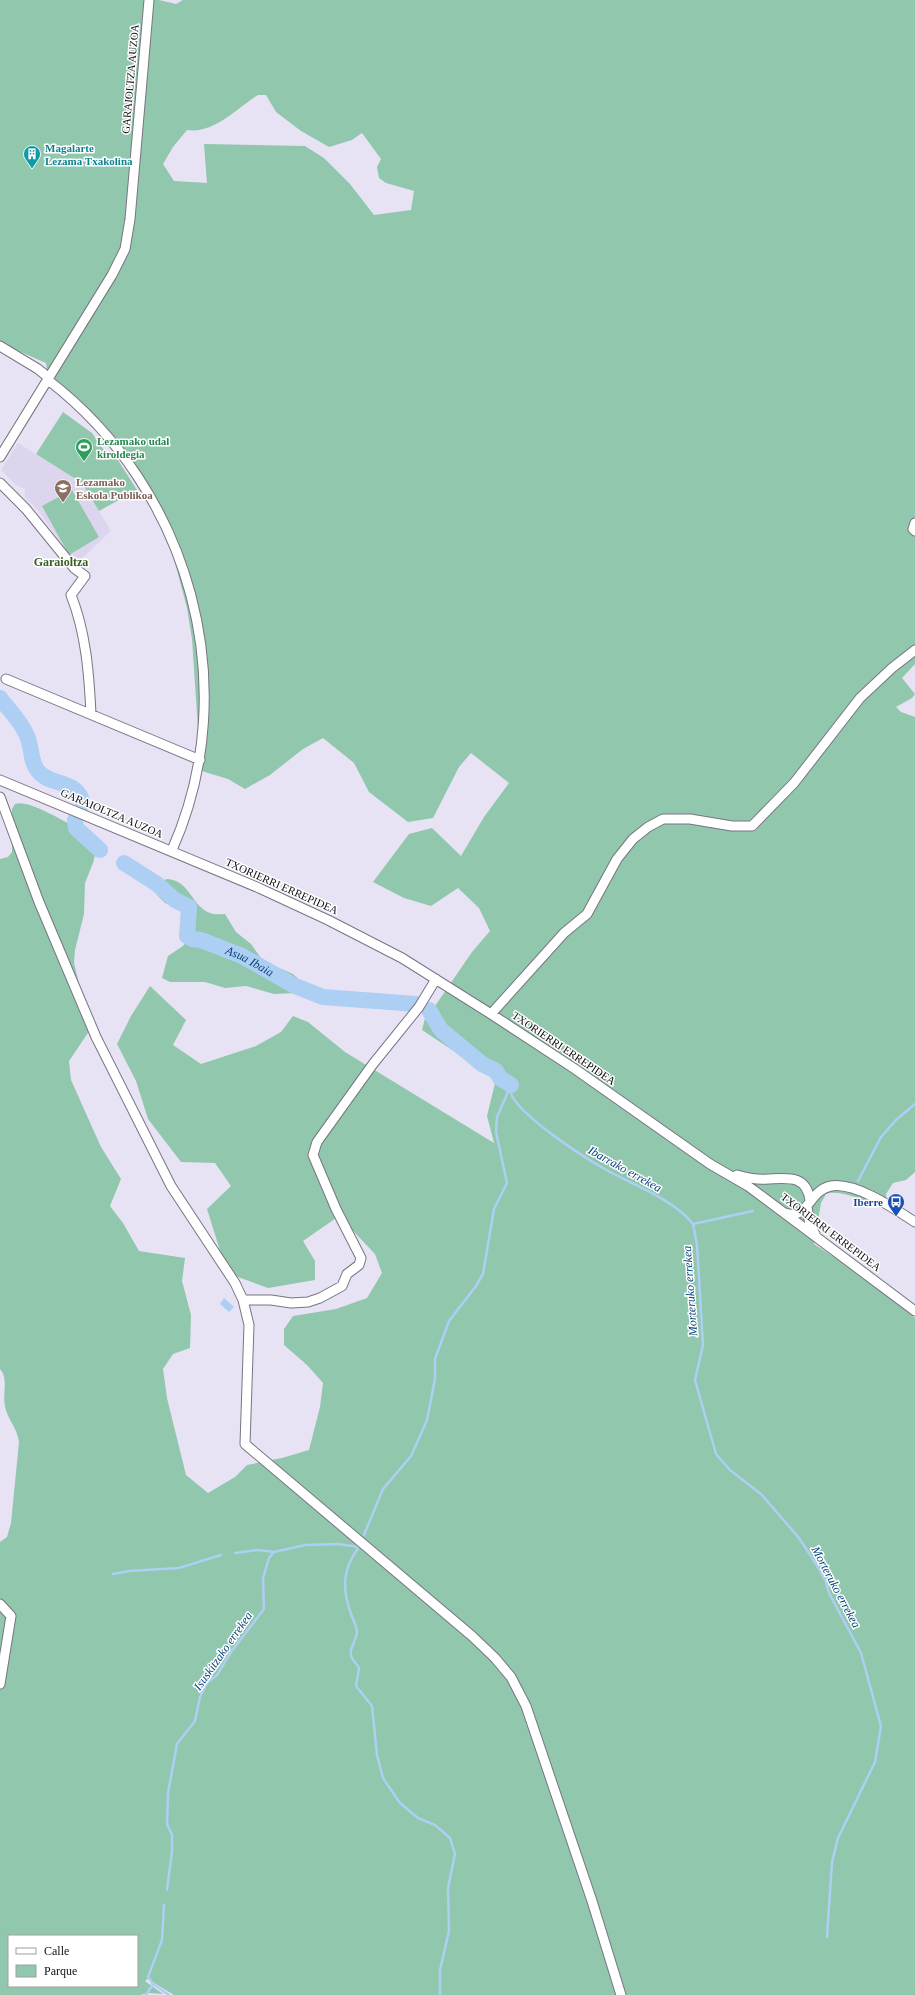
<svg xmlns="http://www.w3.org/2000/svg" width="915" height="1995" viewBox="0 0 915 1995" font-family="'Times New Roman',serif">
	<rect width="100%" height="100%" fill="#e8e3f4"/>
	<path fill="#ddd5ed" d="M18,443L82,483L111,531L74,566L69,555L38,510L25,497V489L16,485L1,470Z"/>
	<path fill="#90c7ad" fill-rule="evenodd" d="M0,0H159L176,4L183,0H915V664L902,678L915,694L912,698L896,707L901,712L915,717V1172L906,1180L893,1183L886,1194L888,1209C871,1205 842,1188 826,1194L821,1203L814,1244L852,1269L915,1318V1995H174L154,1983L149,1978L145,1981L163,1994L148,1993L140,1995H0V1542L7,1537L11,1523L19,1442C17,1427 7,1419 5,1406C2,1394 9,1379 0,1369V859L8,857L12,852V809L15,804C28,799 59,819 72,825L75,831L97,848L93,863L85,883L84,914L75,950L74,963L80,988L94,1024L69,1061L71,1080L101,1147L121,1179L110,1206L123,1223L139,1251L185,1258L182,1281L191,1315L190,1348L173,1354L163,1369L167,1398L186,1475L208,1493L235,1477L247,1465L282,1458L309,1450L320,1407L323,1383L307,1365L284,1345V1329L293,1316L336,1309L367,1298L382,1273L375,1254L339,1216L303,1241L315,1261V1280L268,1288L227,1273L207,1209L231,1186L215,1163L181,1162L148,1119L136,1081L117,1044L131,1016L150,986L186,1020L173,1045L201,1064L256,1046L281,1032L293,1016L308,1022L345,1052L494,1143L487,1116L496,1079L422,1030L427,1011L435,1006L472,952L490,931L479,908L458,888L431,906L404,898L373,882L409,834L432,828L461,856L484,817L509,783L471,753L459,767L433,818L408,822L369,792L354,763L323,738L303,749L270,775L245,789L228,779L195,769L198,729L192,639L187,608L166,529L137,471L114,439L97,418L70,397L49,384L46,363L0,343ZM258,95H266L276,112L301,131L329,147L352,140L362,133L381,159L377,167L379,178L386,183L414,191L411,210L374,215L350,184L324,158L305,146L204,144L207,183L174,181L163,164L173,147L187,130C214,134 236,109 258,95ZM9,1936H137V1986H9Z
		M63,412L92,433L106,453L116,457L137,490L99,511L82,483L36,454Z
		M72,490L99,537L69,555L42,506Z
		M167,879C190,880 191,906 210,913C214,915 221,914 225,914L236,932L251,944L263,961L293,974L309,988L297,993L274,994L246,986L225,988L205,982H170L162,978L168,956L183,946L188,939L185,932L187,912L165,903L157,895C155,887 160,881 167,879Z"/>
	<path fill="#aecff4" d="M224,1298L234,1307L229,1312L220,1304Z"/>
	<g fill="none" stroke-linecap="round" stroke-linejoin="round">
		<path stroke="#aecff4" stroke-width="2.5" d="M511,1087C511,1091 510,1093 512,1096C524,1118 580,1155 603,1168C630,1184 674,1199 693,1224L753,1211
			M858,1181L881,1137L896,1120L915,1104
			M693,1224L697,1245L703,1345L695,1380L716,1454L730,1470L762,1495L799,1538L818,1567L826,1582L829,1593L861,1653L881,1726L875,1762L838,1838L832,1862L827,1937
			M364,1535L383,1489L411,1456L427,1420L435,1379V1359L449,1321L476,1286L483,1274L494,1209L507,1183L496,1132L497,1117L511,1085
			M359,1547C342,1569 342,1589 351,1614C353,1620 357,1626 357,1632C357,1640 347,1651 352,1658C354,1662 357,1664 359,1668L356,1686L372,1706L377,1755L383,1778L400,1803L418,1818L435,1825L450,1838L455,1854L448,1888L449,1931L440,1970V1995
			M235,1553L258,1550L274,1552
			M113,1574L129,1571L179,1568L221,1555
			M167,1890L172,1851V1835L167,1824L168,1793L177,1744L195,1721L200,1697L207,1683L217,1675L231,1652L264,1609L263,1578L269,1558L274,1552L305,1545L338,1544L359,1547
			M153,1984L169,1995
			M146,1995L153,1984L148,1977L162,1940L164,1905"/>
		<g stroke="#aecff4" stroke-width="16">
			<path d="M0,698C9,710 22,722 27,736C32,746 30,762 38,771C50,787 78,778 83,804"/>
			<path d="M75,820L76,828L100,850"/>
			<path id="s1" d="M124,863L157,884L175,900L189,907L187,936L192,939L201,940L242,956L295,986L323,997L416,1004"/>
			<path d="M429,1010L441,1030L482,1064L496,1071L500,1078L511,1085"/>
		</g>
		<defs>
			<path id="minor" d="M0,346L38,369L49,378
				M48,380C190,489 245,686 172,850
				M0,457L112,275L125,249L130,219L149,0
				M0,483L26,509L74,568L85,576L71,595C86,633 89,673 91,714
				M915,523L913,529L915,531
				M6,679L200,760
				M0,780L259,888L328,920L402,958L491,1014L575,1069L710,1164L748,1186L915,1311
				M0,797L39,902L96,1037L171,1186L235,1283L243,1300L249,1325L245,1444L472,1636L495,1658L511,1677L526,1706L592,1901L621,1995
				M491,1014L564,933L587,914L617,859L633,839L648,827L663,819H690L732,826H752L794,783L860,698L892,668L915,650
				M737,1175C747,1178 758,1180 768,1179C789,1178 806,1175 810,1200
				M807,1207L810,1225L815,1234
				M785,1213C808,1221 809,1190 831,1186C856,1182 895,1209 915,1222
				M243,1300H271L291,1303L308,1302L320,1298L342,1286L347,1274L359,1265L361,1258L336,1209L313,1155L317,1142L373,1064L419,1007L436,979
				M0,1604L11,1616L0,1684"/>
		</defs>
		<use href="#minor" stroke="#797483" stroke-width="11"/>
		<use href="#minor" stroke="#fff" stroke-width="9"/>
	</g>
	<defs>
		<symbol id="building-pin" viewBox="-11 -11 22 30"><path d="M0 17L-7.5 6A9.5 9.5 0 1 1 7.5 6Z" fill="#0f9aa8" stroke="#fff"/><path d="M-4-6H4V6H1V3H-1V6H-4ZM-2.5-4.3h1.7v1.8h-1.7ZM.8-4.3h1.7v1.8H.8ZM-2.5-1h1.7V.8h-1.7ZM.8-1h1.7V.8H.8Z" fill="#fff"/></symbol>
		<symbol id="stadium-pin" viewBox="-11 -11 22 30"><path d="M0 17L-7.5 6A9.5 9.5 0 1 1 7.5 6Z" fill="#2e9e5b" stroke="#fff"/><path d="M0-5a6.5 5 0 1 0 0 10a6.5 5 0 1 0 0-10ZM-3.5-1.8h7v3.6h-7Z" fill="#fff"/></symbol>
		<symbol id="school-pin" viewBox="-11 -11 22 30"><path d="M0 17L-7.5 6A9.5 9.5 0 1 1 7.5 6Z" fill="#8d6e63" stroke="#fff"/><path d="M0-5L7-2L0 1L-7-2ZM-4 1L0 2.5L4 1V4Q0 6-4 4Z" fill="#fff"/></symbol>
		<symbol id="bus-pin" viewBox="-11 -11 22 30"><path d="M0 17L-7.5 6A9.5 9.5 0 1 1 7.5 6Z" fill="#1a4fb4" stroke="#fff"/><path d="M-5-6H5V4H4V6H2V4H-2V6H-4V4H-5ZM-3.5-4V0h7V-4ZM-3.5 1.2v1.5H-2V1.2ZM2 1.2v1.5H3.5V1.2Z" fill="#fff"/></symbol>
	</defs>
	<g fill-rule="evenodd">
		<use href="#building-pin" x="22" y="144" width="20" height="27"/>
		<use href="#stadium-pin" x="74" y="437" width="20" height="27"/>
		<use href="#school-pin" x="53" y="478" width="20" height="27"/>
		<use href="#bus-pin" x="886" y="1192" width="20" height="27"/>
	</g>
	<g text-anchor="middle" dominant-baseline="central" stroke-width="3" stroke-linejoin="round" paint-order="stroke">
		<g font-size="11" fill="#100e13" stroke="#fff">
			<text transform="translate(130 79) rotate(-85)">GARAIOLTZA AUZOA</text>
			<text transform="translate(112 813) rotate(23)">GARAIOLTZA AUZOA</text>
			<text transform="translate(282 886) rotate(24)">TXORIERRI ERREPIDEA</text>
			<text transform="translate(564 1048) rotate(34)">TXORIERRI ERREPIDEA</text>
			<text transform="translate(831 1232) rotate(37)">TXORIERRI ERREPIDEA</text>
		</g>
		<g font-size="11" font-weight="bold" fill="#0d838f" stroke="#fff" text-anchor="start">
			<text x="45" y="148">Magalarte<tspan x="45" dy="13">Lezama Txakolina</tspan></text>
		</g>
		<g font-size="11" font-weight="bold" fill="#27864d" stroke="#fff" text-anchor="start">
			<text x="97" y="441">Lezamako udal<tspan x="97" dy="13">kiroldegia</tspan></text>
		</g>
		<g font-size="11" font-weight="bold" fill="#785e54" stroke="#fff" text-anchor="start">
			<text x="76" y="482">Lezamako<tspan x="76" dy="13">Eskola Publikoa</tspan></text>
		</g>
		<g font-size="11" font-weight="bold" fill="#164399" stroke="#fff" text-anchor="end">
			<text x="883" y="1202">Iberre</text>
		</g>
		<g font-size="12" font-weight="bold" fill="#355d22" stroke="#fff">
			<text x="61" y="562">Garaioltza</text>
		</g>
		<g font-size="12" font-style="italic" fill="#044379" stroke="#fff">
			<text stroke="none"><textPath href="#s1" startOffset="176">Asua Ibaia</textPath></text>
			<text transform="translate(625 1169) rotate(29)">Ibarrako errekea</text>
			<text transform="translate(690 1291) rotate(-94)">Morteruko errekea</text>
			<text transform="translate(836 1587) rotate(62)">Morteruko errekea</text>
			<text transform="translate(223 1651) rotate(-55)">Isuskitzako errekea</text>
		</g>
	</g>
	<rect x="8" y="1935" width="130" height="52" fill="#ffffff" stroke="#9f9fa1"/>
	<rect x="16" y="1948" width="20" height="6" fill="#ffffff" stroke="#9f9fa1"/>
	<text x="44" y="1955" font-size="12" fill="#100e13">Calle</text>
	<rect x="16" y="1965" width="20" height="12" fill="#90c7ad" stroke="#9f9fa1"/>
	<text x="44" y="1975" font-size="12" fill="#100e13">Parque</text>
</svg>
